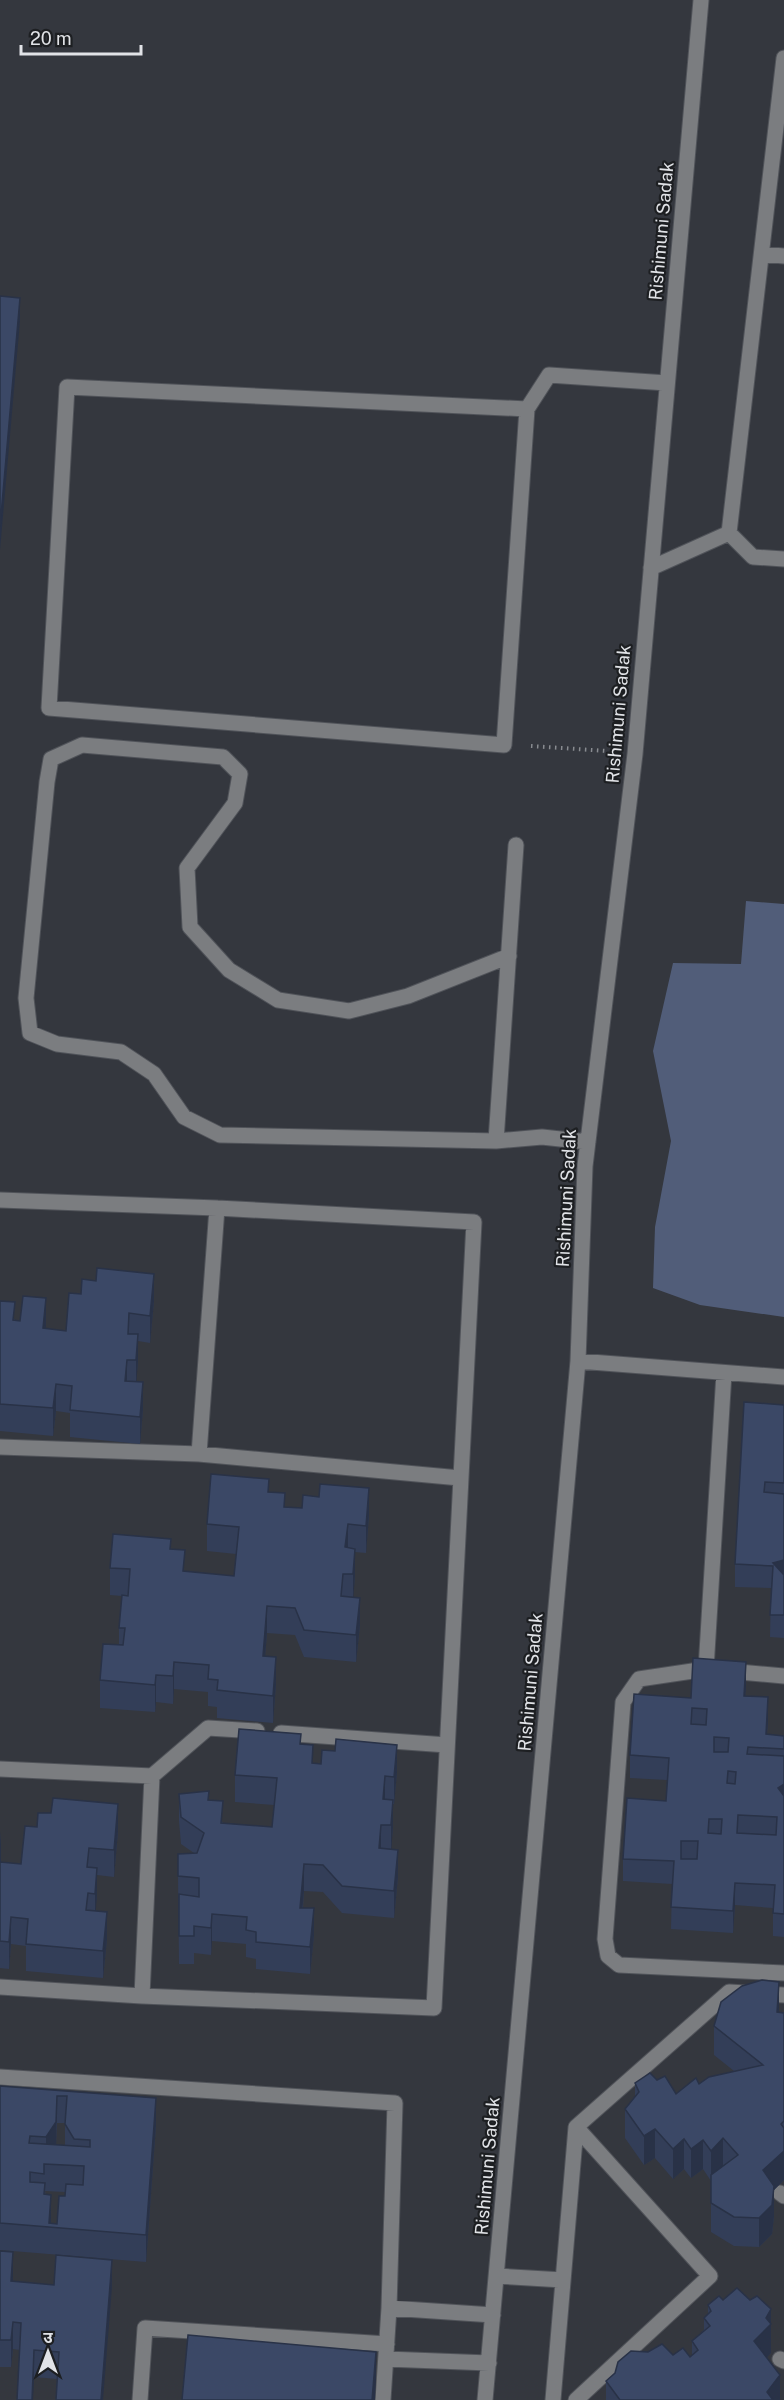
<svg xmlns="http://www.w3.org/2000/svg" width="784" height="2400" viewBox="0 0 784 2400" font-family="'Public Sans','Noto Sans Devanagari',sans-serif">
	<rect width="100%" height="100%" fill="#34373e"/>
	<path fill="#515d79" d="M746,901L784,904V1317L700,1305L653,1288L655,1227L671,1141L653,1051L673,963L741,964Z"/>
	<g fill="none" stroke-linecap="round" stroke-linejoin="round">
		<defs>
			<path id="minor" d="M762,254L784,256
				M527,409L504,745L49,708L67,387L527,409L549,375L667,383
				M729,533L784,58
				M729,533L753,557L784,559
				M651,568L729,533
				M516,845L496,1141L542,1137L588,1142
				M496,1141L220,1135L184,1117L154,1074L121,1052L57,1044L30,1033L26,998L47,782L51,759L82,745L223,757L240,774L235,803L187,868L190,927L229,970L278,1000L349,1011L408,996L509,956
				M0,1200L217,1208L474,1222L434,2008L142,1996L0,1987
				M578,1361L784,1377
				M724,1373L706,1669L784,1676
				M0,1447L199,1454L460,1478
				M199,1454L217,1208
				M706,1669L639,1679L623,1702L605,1939L608,1956L619,1965L784,1973
				M281,1733L447,1745
				M0,1769L152,1776L208,1728L257,1731
				M142,1996L152,1776
				M0,2077L395,2103L389,2308
				M576,2127L710,2276L576,2400
				M780,2193L784,2196
				M497,2276L563,2280
				M386,2359L489,2363
				M780,2359L784,2361
				M140,2400L145,2328L387,2344
				M383,2400L389,2308L493,2315
				M485,2400L578,1361L585,1166L635,754L701,0
				M553,2400L576,2127L729,1992L784,1995"/>
		</defs>
		<use href="#minor" stroke="#505359" stroke-width="17"/>
		<path stroke="#898c91" stroke-width="4" stroke-dasharray="1.5 4.5" stroke-linecap="butt" d="M531,746L607,751"/>
		<use href="#minor" stroke="#7b7d80" stroke-width="15"/>
	</g>
	<path fill="#333e58" fill-rule="evenodd" d="M0,1301L15,1320L45,1329L66,1331L154,1301L150,1343L138,1341V1361L136,1382L143,1409L140,1444L70,1437V1413L56,1411L53,1436L0,1431Z
		M784,1405V1638L770,1637L771,1588L735,1587V1564Z
		M269,1492L285,1507L369,1515L366,1553L355,1552V1576L353,1597L360,1625L356,1662L304,1657L295,1635L267,1633L265,1656L276,1684L273,1723L217,1718V1707L208,1706V1692L174,1689L173,1704L156,1702L155,1712L100,1708V1680L119,1645V1628L122,1596L110,1595V1568L171,1549L185,1572L234,1576L236,1554L207,1551V1524Z
		M746,1685L745,1696L768,1720L767,1734L784,1736V1937L773,1936V1908L735,1905L733,1933L671,1929L672,1884L623,1881V1859L666,1801L667,1780L630,1778V1755L691,1698Z
		M301,1744L313,1763L397,1772L394,1804H393V1827L391,1849L398,1877L394,1918L342,1913L323,1892L304,1891L303,1908L314,1935L310,1974L256,1969V1959L246,1957V1944L212,1941L211,1955L194,1953V1964H179L178,1876L194,1853L181,1844L179,1821V1794L209,1800L223,1823L272,1827L274,1805L235,1802V1775Z
		M37,1827L118,1831L114,1877L97,1875V1895L95,1911L107,1939L103,1978L26,1971V1946L11,1944L9,1969L0,1968V1831L1,1862L21,1864Z
		M779,2012L784,2013V2180L774,2190V2216L772,2234L759,2247L734,2246L711,2232V2180V2181L703,2169L691,2178L684,2169L673,2179L655,2158L644,2165L625,2138V2109L635,2096V2083L657,2080L676,2094L699,2084L734,2071L714,2055V2026Z
		M0,2086L156,2098V2125L146,2262L0,2250ZM57,2123H65V2145H56ZM45,2191L65,2192V2196L57,2224L51,2223Z
		M0,2251L13,2281L54,2285L112,2287L57,2379L34,2377L20,2350L13,2349L11,2367H0Z
		M708,2305L771,2353L767,2357L780,2400H606V2381L673,2355L690,2357L692,2355V2341L704,2330V2318L708,2314Z"/>
	<path fill="#293247" d="M20,298V321L0,550V527Z
		M154,1274V1301L150,1343V1316Z
		M46,1298V1325L43,1355V1328Z
		M138,1334V1361L136,1387V1360Z
		M127,1360V1387L125,1381Z
		M143,1382V1409L140,1444V1417Z
		M56,1384V1411L53,1436V1408Z
		M369,1488V1515L366,1553V1526Z
		M348,1524V1551L345,1575V1547Z
		M355,1549V1576L353,1601V1574Z
		M784,1560V1582L773,1563Z
		M360,1598V1625L356,1662V1635Z
		M267,1606V1633L263,1683V1656Z
		M276,1657V1684L273,1723V1696Z
		M174,1662V1689L173,1704V1676Z
		M746,1662V1685L744,1718V1696Z
		M156,1675V1702L155,1712V1685Z
		M768,1697V1720L766,1748V1734Z
		M397,1745V1772L394,1804V1777Z
		M385,1776V1803L383,1826V1799Z
		M784,1784V1807L778,1788Z
		M393,1800V1827L391,1853V1825Z
		M118,1804V1831L114,1877V1850Z
		M381,1825V1852L379,1848Z
		M1,1832V1859L0,1872V1845Z
		M398,1850V1877L394,1918V1891Z
		M304,1864V1891L300,1935V1908Z
		M97,1868V1895L95,1921V1894Z
		M735,1883V1905L733,1933V1911Z
		M314,1908V1935L310,1974V1947Z
		M107,1912V1939L103,1978V1951Z
		M212,1914V1941L211,1955V1928Z
		M11,1917V1944L9,1969V1942Z
		M779,1982V2011L777,2041V2012Z
		M57,2096L56,2149L46,2164V2137Z
		M156,2098V2125L146,2262V2235Z
		M655,2129V2158L644,2165V2136Z
		M723,2138V2167L711,2181V2151Z
		M684,2139V2169L673,2179V2149Z
		M703,2140V2169L691,2178V2149Z
		M784,2151V2180L774,2190V2216L772,2234L759,2247V2218L763,2170Z
		M51,2195V2227H49Z
		M13,2252V2279L11,2308V2281Z
		M112,2260V2287L103,2400H101Z
		M771,2309V2353L754,2371V2341Z
		M13,2322V2349L11,2367V2340Z
		M34,2350V2377L33,2400H32Z
		M376,2352V2379L375,2400H372Z
		M780,2375V2400H767V2392Z"/>
	<path fill="#3b4866" stroke="#293247" stroke-width="1.5" fill-rule="evenodd" d="M0,296L20,298L0,527Z
		M97,1268L154,1274L150,1316L129,1313L128,1334H138L136,1360H127L125,1381L143,1382L140,1417L70,1410L72,1386L56,1384L53,1408L0,1404V1301L15,1302L13,1320L20,1321L23,1296L46,1298L43,1328L66,1331L69,1293L81,1294L82,1279L96,1281Z
		M744,1402L784,1405V1483L765,1482L764,1492L784,1494V1560L773,1563L784,1575V1615H770L773,1566L735,1564Z
		M211,1474L269,1479L268,1492L285,1493L284,1507L302,1508L303,1495L319,1497L320,1484L369,1488L366,1526L348,1524L345,1547L355,1549L353,1574H343L341,1596L360,1598L356,1635L304,1630L295,1608L267,1606L263,1656L276,1657L273,1696L217,1690L218,1680L208,1679L209,1665L174,1662L173,1676L156,1675L155,1685L100,1680L103,1644L123,1645L125,1628H119L122,1595L128,1596L130,1569L110,1568L113,1534L171,1539L170,1549L185,1550L183,1571L234,1576L239,1527L207,1524Z
		M693,1658L746,1662L744,1696L768,1697L766,1734L784,1736V1749L748,1747L747,1754L784,1756V1784L778,1788L784,1796V1914L773,1913L775,1885L735,1883L733,1911L671,1907L674,1861L623,1859L627,1798L666,1801L669,1758L630,1755L634,1694L691,1698ZM692,1708L707,1709L706,1725L691,1724ZM714,1737L729,1738L728,1752H714ZM728,1771L736,1772L735,1784L727,1783ZM738,1815L777,1817L776,1835L737,1833ZM709,1819H722L721,1834L708,1833ZM681,1841H698L697,1859H681Z
		M239,1729L301,1734L300,1744L313,1745L312,1763L321,1764L322,1750L335,1751L336,1739L397,1745L394,1777L385,1776L383,1799L393,1800L391,1825H381L379,1848L398,1850L394,1891L342,1886L323,1865L304,1864L300,1908H314L310,1947L256,1942V1932L246,1930L247,1917L212,1914L211,1928L194,1926V1936H179V1894L199,1897V1878L178,1876V1854L197,1853L204,1833L181,1817L179,1794L209,1791L208,1800L223,1801L221,1823L272,1827L277,1778L235,1775Z
		M53,1798L118,1804L114,1850L89,1848L87,1867L97,1868L95,1894L88,1893L86,1910L107,1912L103,1951L26,1944L28,1919L11,1917L9,1942L0,1941V1862L21,1864L25,1826L37,1827L38,1813H51Z
		M762,1980L779,1982L777,2012L784,2013V2121L781,2124L784,2128V2151L763,2170L774,2186L772,2205L759,2218L734,2217L711,2203V2175L738,2155L723,2138L711,2151L703,2140L691,2149L684,2139L673,2149L655,2129L644,2136L625,2109L639,2092L635,2083L650,2073L657,2080L665,2076L676,2094L696,2078L699,2084L709,2077L763,2065L714,2026L721,2002L742,1986Z
		M0,2086L156,2098L146,2235L0,2223ZM57,2096H67L65,2124L74,2139L90,2140V2147L29,2143L30,2136L46,2137L56,2122ZM44,2164L84,2166L83,2185L66,2184L65,2196H59L57,2224L49,2223L51,2195L44,2194L45,2183L30,2182V2172L44,2174Z
		M0,2251L13,2252L11,2281L54,2285L56,2255L112,2260L101,2400H56L59,2352L34,2350L32,2400H17L21,2323L13,2322L11,2340H0Z
		M737,2288L750,2300L757,2296L771,2309L766,2318L771,2324L754,2341L780,2375L767,2392L773,2400H620L606,2381L615,2373L618,2362L631,2351L648,2352L662,2344L673,2355L683,2348L690,2357L698,2350L692,2341L710,2326L704,2318L711,2311L708,2305L719,2296L723,2300Z
		M188,2335L376,2352L372,2400H182Z"/>
	<g text-anchor="middle" dominant-baseline="central" stroke-width="4.5" stroke-linejoin="round" paint-order="stroke">
		<g font-size="18" fill="#e1e3e7" stroke="#1d1f22">
			<text transform="translate(661 231) rotate(-85)">Rishimuni Sadak</text>
			<text transform="translate(618 714) rotate(-85)">Rishimuni Sadak</text>
			<text transform="translate(566 1198) rotate(-87)">Rishimuni Sadak</text>
			<text transform="translate(530 1682) rotate(-85)">Rishimuni Sadak</text>
			<text transform="translate(487 2166) rotate(-85)">Rishimuni Sadak</text>
		</g>
	</g>
	<g transform="translate(48 2352)" stroke="#1d1f22" stroke-width="4.5" paint-order="stroke">
	<path d="M0-4.5L10 22L0 15L-10 22Z" fill="#e1e3e7"/>
	<text y="-9" font-size="16" font-weight="bold" text-anchor="middle" fill="#e1e3e7">उ</text>
	</g>
	<path d="M21 45v9h120v-9" fill="none" stroke="#e1e3e7" stroke-width="3"/>
	<text x="30" y="45" font-size="18" fill="#e1e3e7" stroke="#1d1f22" stroke-width="4.5" paint-order="stroke">20 m</text>
</svg>
